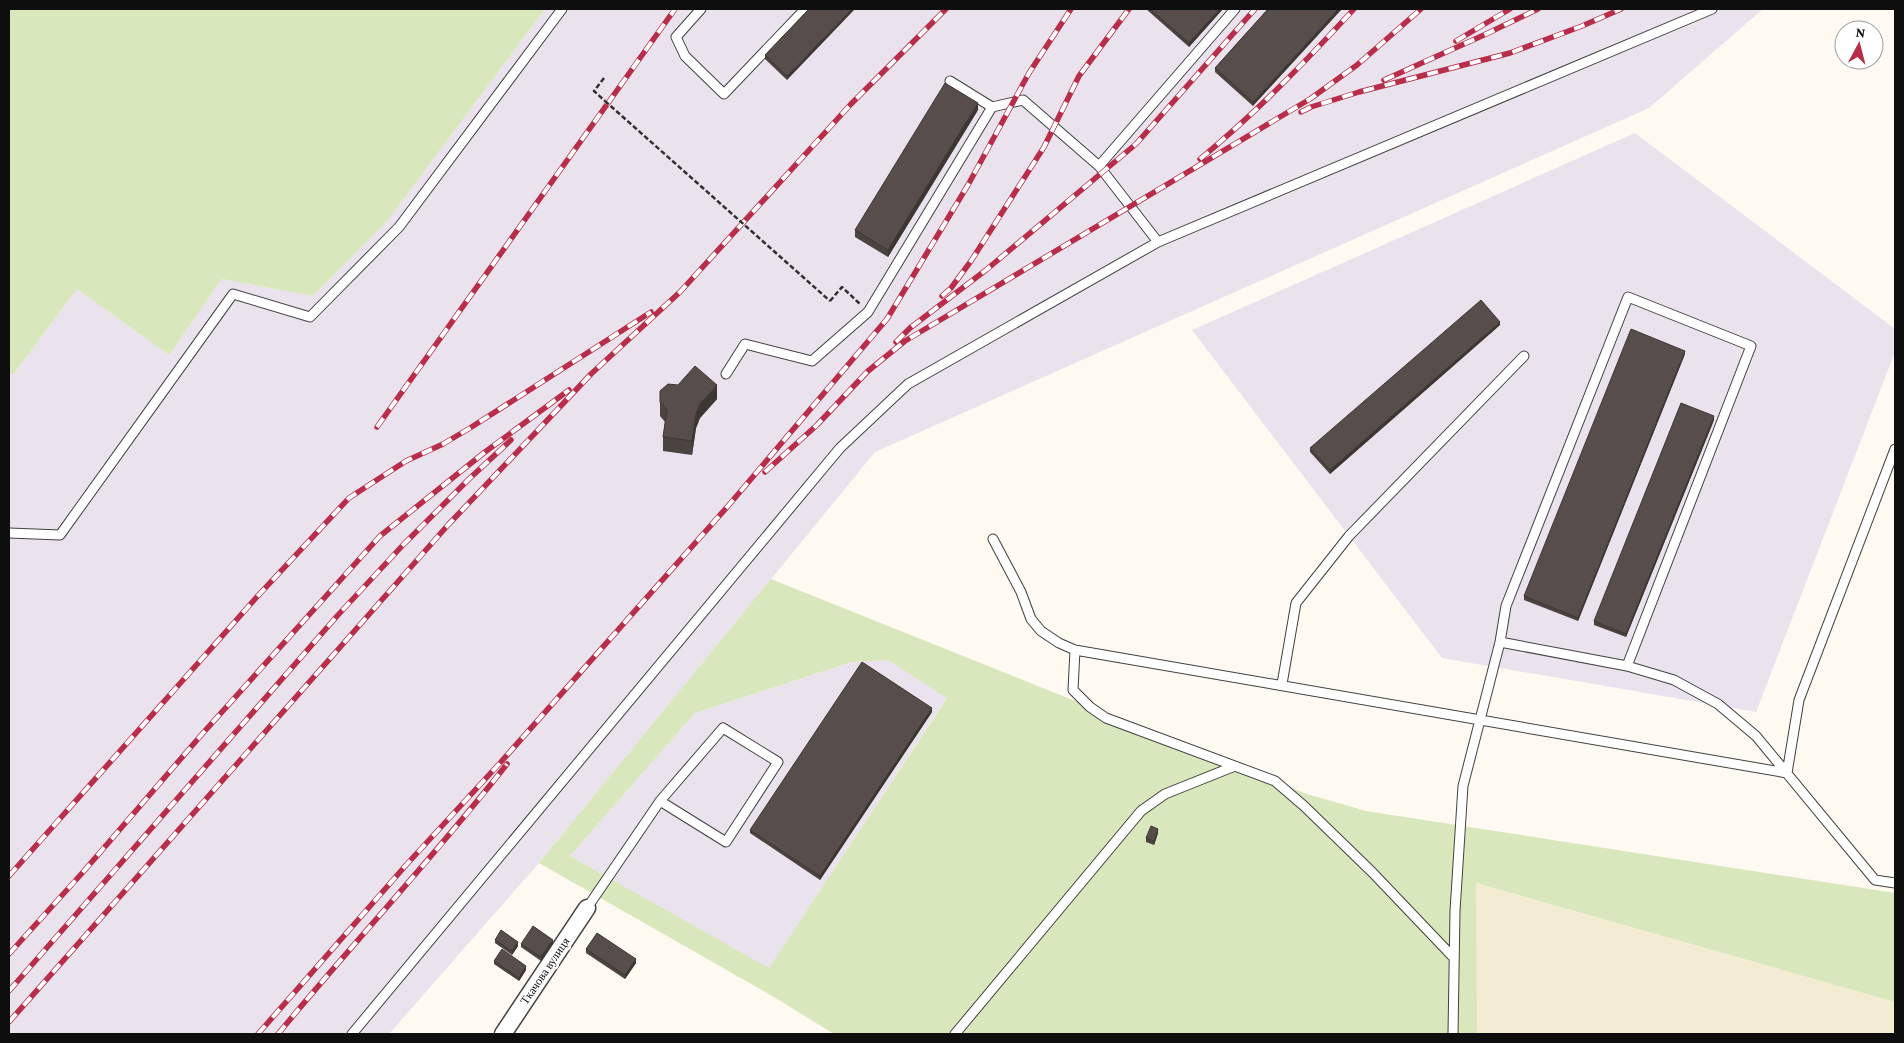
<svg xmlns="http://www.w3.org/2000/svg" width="1904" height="1043" viewBox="0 0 1904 1043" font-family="'Crimson Pro',serif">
	<rect width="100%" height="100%" fill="#fef9f1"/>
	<path fill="#eae3ed" d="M545,9H1763L1649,108L875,452L539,863L389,1034H9V372L13,375L77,289L169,355L222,279L313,296L388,220Z
		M1635,133L1895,329V352L1756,712L1442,658L1192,330Z
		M888,660L947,697L769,969L570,856L695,713L852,662Z"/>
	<path fill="#f3ebd2" d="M1475,883L1895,1002V1034H1477Z"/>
	<path fill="#d9e7bc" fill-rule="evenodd" d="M9,9H545L388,220L313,296L222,279L169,355L77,289L13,375L9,372Z
		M771,579L1307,794L1366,811L1895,893V1002L1476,883L1477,1034H834L774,997L539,863ZM888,660L947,698L769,968L570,856L695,713L852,662Z"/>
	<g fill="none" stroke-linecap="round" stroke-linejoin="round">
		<defs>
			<path id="lane" d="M701,9L676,37L685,56L724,94L805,9
				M950,81L992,107L1023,100L1099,166L1158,242
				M1099,166L1235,9
				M726,374L745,344L812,361L868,312L992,107
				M9,533L60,535L233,294L310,317L399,227L562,9
				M993,539L1021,592L1031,619L1041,631L1059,643L1075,650L1787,773L1799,700L1895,449
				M1500,642L1627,666L1674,680L1718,704L1756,736L1875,880L1895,883
				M1075,650L1073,690L1090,707L1106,718L1275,781L1304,806L1372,872L1454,958
				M1282,684L1296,603L1349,536L1524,356
				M587,908L660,801L723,728L778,762L726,842L660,801
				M352,1034L840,448L908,384L1158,242L1712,9
				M955,1034L1141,811L1165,794L1235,766
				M1453,1034L1455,911L1463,786L1500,642L1506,606L1628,297L1751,346L1627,666"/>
			<path id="street" d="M503,1034L587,908"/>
		</defs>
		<use href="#lane" stroke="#414141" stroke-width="11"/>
		<use href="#street" stroke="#414141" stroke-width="19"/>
		<path stroke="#303030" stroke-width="2.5" stroke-dasharray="5 2.5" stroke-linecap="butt" d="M604,78L594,91L605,101
			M830,301L842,287L860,304"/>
		<use href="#lane" stroke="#fff" stroke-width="9"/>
		<use href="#street" stroke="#fff" stroke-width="16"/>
		<defs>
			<path id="rail" d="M1456,41L1510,9
				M1384,80L1484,35L1538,9
				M1301,112L1311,107L1359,92L1510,53L1582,26L1621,9
				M1200,159C1256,113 1305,62 1354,9
				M942,296L951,288L971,261L1044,147L1079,76L1129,9
				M896,342L910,328L986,270L1136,144L1255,9
				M377,427L675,9
				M765,472L817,425L868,371L905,341L1310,99L1357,65L1421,9
				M9,876L255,599L349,498L406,461L443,444L470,428L651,312
				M9,954L84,871L203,733L380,536L485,452L569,390
				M9,991L338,615L403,545L469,479L511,440
				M9,1022L448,525L591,374L680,292L851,104L946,9
				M258,1034L407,864L500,763L728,506L887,319L968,185L1029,73L1071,9
				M278,1034C353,943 434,857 507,764"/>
		</defs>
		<use href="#rail" stroke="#b82d49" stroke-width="5.5"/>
		<use href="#rail" stroke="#fff" stroke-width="4" stroke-dasharray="11" stroke-linecap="butt"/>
		<path stroke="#303030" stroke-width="2.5" stroke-dasharray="5 2.5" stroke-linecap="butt" d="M605,101L830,301"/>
	</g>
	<path fill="#4b4340" d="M809,9L787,80L765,59V55Z
		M1146,9H1223L1189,47Z
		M1268,9L1253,106L1215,72V68Z
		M978,110L888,257L855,237V230Z
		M1500,325L1330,474L1310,452V448Z
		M1685,354L1578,621L1524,600V596Z
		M660,391L717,399L700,418L696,428L692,455L663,451V437L665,422L660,416Z
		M1714,420L1626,637L1594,625V621Z
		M932,712L820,880L750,833V830Z
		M1158,833L1154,845L1146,842V838Z
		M495,940L518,946L512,955L495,943Z
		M553,943L541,961L521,947V944Z
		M586,949L636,963L625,979L586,953Z
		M494,961L526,970L519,981L494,964Z"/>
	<path fill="#3d3734" d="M852,9H855L787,80V76Z
		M1220,9H1223L1189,47V43Z
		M1338,9H1342L1253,106V102Z
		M978,103V110L888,257V250Z
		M1500,322V325L1330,474V470Z
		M1685,351V354L1578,621V618Z
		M717,385V399L700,418L696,428L692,455V441L696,414L700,404Z
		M1714,416V420L1626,637V634Z
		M932,708V712L820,880V876Z
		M1158,829V833L1154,845V841Z
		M553,940V943L541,961V957Z
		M518,942V946L512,955V951Z
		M636,959V963L625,979V975Z
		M526,966V970L519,981V978Z"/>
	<path fill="#574e4b" stroke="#3d3734" d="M809,9H852L787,76L765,55Z
		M1150,9H1220L1189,43Z
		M1268,9H1338L1253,102L1215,68Z
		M945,83L978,103L888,250L855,230Z
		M1481,300L1500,322L1330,470L1310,448Z
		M1631,329L1685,351L1578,618L1524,596Z
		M695,366L717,385L700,404L696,414L692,441L663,437L667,410L660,402V391L668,384L678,385Z
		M1681,403L1714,416L1626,634L1594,621Z
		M862,662L932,708L820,876L750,830Z
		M1151,826L1158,829L1154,841L1146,838Z
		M533,926L553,940L541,957L521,944Z
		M501,930L518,942L512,951L495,940Z
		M597,933L636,959L625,975L586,949Z
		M502,949L526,966L519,978L494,961Z"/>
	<g text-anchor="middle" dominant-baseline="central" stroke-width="5" stroke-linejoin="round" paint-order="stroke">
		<g font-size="12" fill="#0e0e0e" stroke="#fff">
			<text transform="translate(545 971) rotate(-56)">Ткачова вулиця</text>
		</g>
	</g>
	<rect width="1904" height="1043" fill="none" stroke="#0e0e0e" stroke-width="20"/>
	<g transform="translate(1859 45) rotate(7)"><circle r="24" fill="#ffffff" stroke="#9f9f9f"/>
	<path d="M0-4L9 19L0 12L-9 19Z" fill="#b82d49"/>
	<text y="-8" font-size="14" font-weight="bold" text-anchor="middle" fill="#0e0e0e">N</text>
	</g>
</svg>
